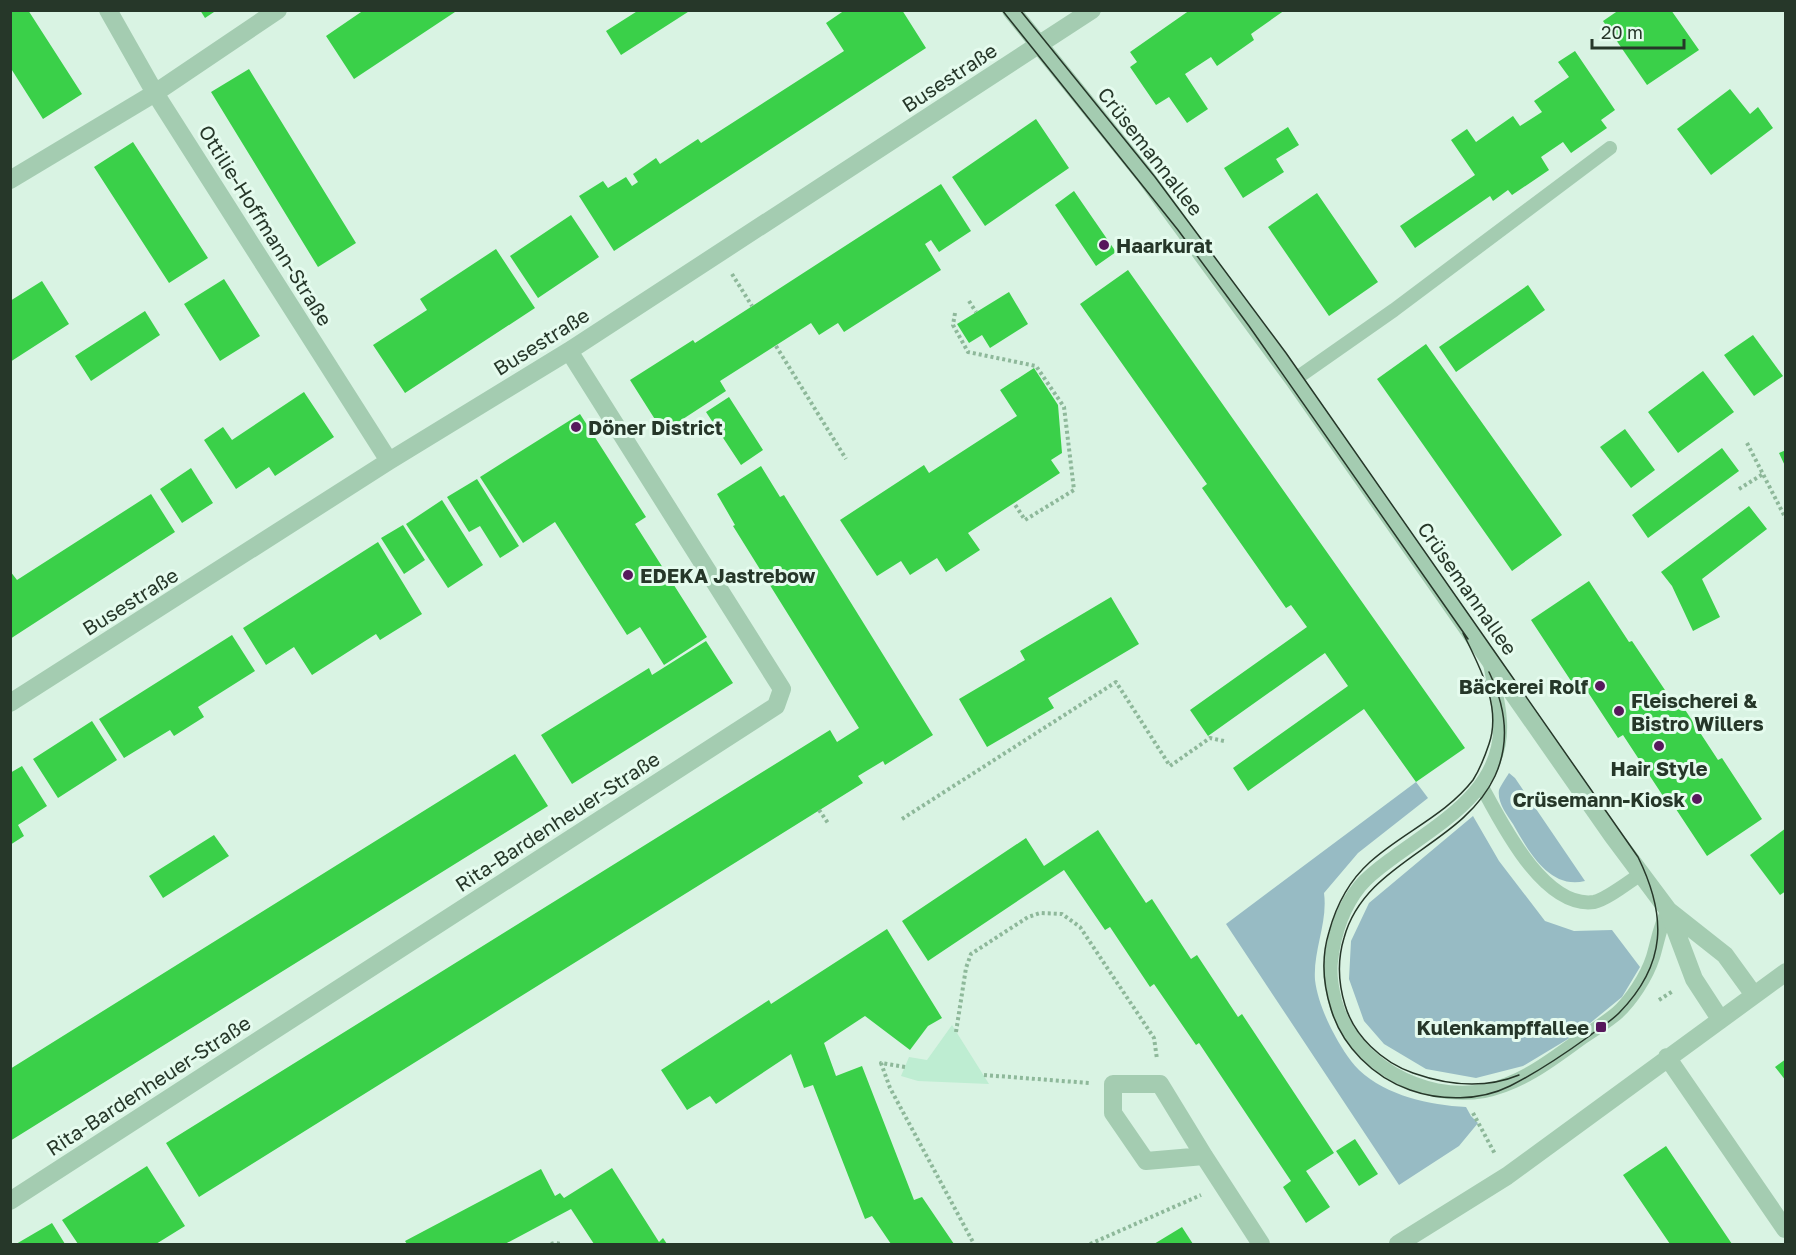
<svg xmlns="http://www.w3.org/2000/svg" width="1796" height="1255" viewBox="0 0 1796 1255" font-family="'Golos Text',sans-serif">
	<rect width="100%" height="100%" fill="#d9f3e3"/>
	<path fill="#97bbc4" d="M1509,773L1515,778L1585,881C1549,890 1528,850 1513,824C1507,815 1497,802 1499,790C1501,785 1506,778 1509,773Z
		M1416,782L1428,798L1358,853L1324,893C1328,923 1313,950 1315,980C1317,997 1325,1017 1333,1032C1340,1045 1348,1059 1359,1070C1387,1096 1429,1105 1466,1107L1471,1116L1478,1123L1459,1146L1399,1185L1226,924Z
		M1473,816L1499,861L1545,921L1574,931L1612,930L1640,967L1622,997L1578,1033L1523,1066L1476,1078L1426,1069L1384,1044L1364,1021L1349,979L1351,941L1369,903Z"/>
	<path fill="#beedd2" d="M952,1025L989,1084L918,1081L901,1076L909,1057L927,1060Z"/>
	<path fill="#3ad049" d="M10,10H28L82,94L43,119L10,67Z
		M200,10H217L205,18Z
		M364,10H458L354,79L326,36Z
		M639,10H691L621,55L606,31Z
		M845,10H902L926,48L614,251L579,196L603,181L608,188L626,177L632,186L638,182L633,174L656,158L660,164L698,139L701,143L844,51L826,23Z
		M1190,10H1285L1251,34L1254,40L1217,66L1211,57L1185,74L1208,109L1187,123L1169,97L1156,105L1130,67L1137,62L1130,52Z
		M1619,10H1671L1699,50L1647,85L1603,21Z
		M1575,51L1615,110L1601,120L1607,128L1571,153L1563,142L1541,157L1549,170L1512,195L1508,190L1493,201L1490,196L1415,248L1400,226L1475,175L1451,140L1467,129L1476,142L1513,116L1520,126L1542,112L1534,101L1569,77L1558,62Z
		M249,69L356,243L318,267L211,92Z
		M1730,89L1750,114L1758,107L1773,128L1711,175L1677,129Z
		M1036,119L1069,168L985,226L952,177Z
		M1288,127L1299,145L1276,159L1284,172L1243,198L1224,168Z
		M133,142L208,258L169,283L94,167Z
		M941,184L971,231L939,252L931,240L925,244L941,270L844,332L838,323L819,335L811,323L720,381L726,391L663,432L630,380L693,340L695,343Z
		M1074,191L1116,252L1096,266L1055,205Z
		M1317,193L1378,282L1329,316L1268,227Z
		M571,215L599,257L538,298L510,256Z
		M496,249L535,308L405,393L373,345L427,310L420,299Z
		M1128,270L1465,748L1416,782L1364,709L1248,791L1233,768L1348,686L1325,653L1208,736L1190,710L1307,627L1291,605L1286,608L1202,488L1207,484L1080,304Z
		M224,279L260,336L220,361L184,304Z
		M42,281L69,324L10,362V301Z
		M1528,285L1545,310L1456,372L1439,347Z
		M1009,292L1028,324L990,348L982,335L969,343L957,324Z
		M145,311L160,335L91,381L75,356Z
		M1753,335L1783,376L1754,396L1724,355Z
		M1426,344L1562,535L1512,571L1377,379Z
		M1034,368L1058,405L1062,453L1051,460L1060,473L968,533L980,550L946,572L937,558L910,575L901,561L877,576L840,520L924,465L929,473L1017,416L1000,390Z
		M1703,371L1734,412L1678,453L1648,412Z
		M304,392L334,437L275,476L269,467L236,489L204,440L223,427L232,440Z
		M729,397L763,450L741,465L706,412Z
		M580,414L646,517L635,524L707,637L664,665L640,627L627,635L555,522L523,543L480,477Z
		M1625,429L1655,470L1631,488L1600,447Z
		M1722,448L1739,471L1648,538L1632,515Z
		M1786,450V468L1779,453Z
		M761,466L780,497L784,495L933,735L885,765L883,761L858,776L863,783L199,1197L166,1143L830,730L837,742L859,728L733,526L735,525L717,494Z
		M191,468L213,503L182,523L160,489Z
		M477,479L519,546L500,558L480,526L469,532L447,497Z
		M151,494L175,532L10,639V571L17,580Z
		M442,500L483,565L448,588L406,524Z
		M1749,506L1767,529L1702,579L1720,617L1693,631L1672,586L1661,572Z
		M403,525L425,560L404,574L381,538Z
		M378,542L422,614L380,640L376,634L312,675L294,647L266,665L243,628Z
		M1589,581L1629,642L1632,641L1673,702L1678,699L1718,760L1722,758L1762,819L1707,856L1666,794L1663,796L1623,735L1618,738L1578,677L1571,681L1531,620Z
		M1111,597L1139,644L1048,698L1054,708L987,747L959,699L1025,660L1020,651Z
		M232,635L255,671L198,707L204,717L174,736L170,730L124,758L99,719Z
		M706,641L733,683L572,784L541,735L649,668L652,675Z
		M92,721L117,760L58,798L33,759Z
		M515,754L548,806L10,1141V1069Z
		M22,766L47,806L18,825L24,836L10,845V773Z
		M1786,828V891L1780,895L1750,855Z
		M1098,830L1146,903L1152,899L1191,959L1197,955L1238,1017L1242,1014L1334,1153L1306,1171L1330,1207L1306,1223L1283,1187L1291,1181L1199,1043L1196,1045L1154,984L1150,987L1110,927L1105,930L1064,870L928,961L902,921L1026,838L1044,866Z
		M214,835L229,856L163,898L149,876Z
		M887,929L942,1018L928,1026L910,1050L865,1016L824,1043L836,1076L862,1066L914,1200L922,1197L954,1244H891L872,1216L865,1219L813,1085L804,1088L791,1054L716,1104L710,1096L687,1110L661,1070L769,1000L771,1004Z
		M1786,1059V1081L1775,1067Z
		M1355,1139L1378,1174L1359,1186L1336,1151Z
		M1666,1146L1732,1244H1670L1623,1175Z
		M147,1166L185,1226L156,1244H78L62,1220Z
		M612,1168L659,1242L663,1238L667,1244H594L571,1209L505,1244H407L405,1241L541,1169L555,1196L560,1193L564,1198Z
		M52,1223L65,1244H16Z
		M1182,1227L1193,1244H1154Z"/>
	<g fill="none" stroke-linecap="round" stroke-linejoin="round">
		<path stroke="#8eb89a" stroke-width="4" stroke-dasharray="3 3" stroke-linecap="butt" d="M732,274L752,306
			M969,301L976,312
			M955,313L953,325L968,352L1036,366L1064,407L1074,490L1025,520L1014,503
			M776,346L846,459
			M1747,443L1786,519
			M1739,489L1763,474
			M819,810L828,823
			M902,819L1116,682L1170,766L1210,738L1224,741
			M1659,1000L1673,991
			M956,1032L966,968L971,954L1028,917L1040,913L1062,914L1080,927L1154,1038L1157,1059
			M905,1067L881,1063L890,1088L974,1244
			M984,1075L1089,1083
			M1473,1113L1495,1154
			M551,1244L554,1243L562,1244
			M1090,1244L1201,1195"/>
		<path stroke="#a4ccb1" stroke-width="14" d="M1294,380L1394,310L1610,148
			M1490,663C1493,682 1499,702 1500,721C1504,787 1445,820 1398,854C1385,864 1371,873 1360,886C1343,907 1334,935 1331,961C1329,974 1332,989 1335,1001C1352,1063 1422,1102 1484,1091C1521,1084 1553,1059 1583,1037C1594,1030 1606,1022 1616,1014C1631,1001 1647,976 1653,957C1658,940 1660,926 1668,910
			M1482,787C1502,824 1544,909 1594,902C1606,900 1630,881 1641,874"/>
		<path stroke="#a4ccb1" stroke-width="18" d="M108,10L155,93L389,461
			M1011,10L1144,175L1294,380L1612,835L1668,910L1694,979L1720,1019
			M10,180L155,93L278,10
			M10,703L389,461L569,351L1092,10
			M1668,910L1725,955L1754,995
			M1667,1057L1785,1229
			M1204,1156L1146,1161L1113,1113V1084H1160L1204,1156L1261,1244
			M10,1201L776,706L782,689L569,351
			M1398,1244L1507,1176L1786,972"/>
		<path stroke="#263729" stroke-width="1.5" d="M1002,10L1178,230L1249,326L1468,639
			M1020,10L1155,177L1286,353L1638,857C1667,916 1667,964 1619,1013C1610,1022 1598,1029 1588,1037C1563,1055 1538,1072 1510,1086C1480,1101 1441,1101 1410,1090C1373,1077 1342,1046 1331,1009C1323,984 1321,958 1329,932C1336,906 1350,880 1370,862C1402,833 1446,815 1473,780C1480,769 1485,756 1489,744C1502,706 1479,666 1463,633
			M1489,672C1505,705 1511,741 1495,776C1462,847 1365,860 1344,938C1337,961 1338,982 1345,1005C1354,1036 1382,1062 1413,1073C1447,1085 1485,1089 1519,1075"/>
	</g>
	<g fill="#57185c" stroke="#e5fbee" stroke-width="2">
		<circle cx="1104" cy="245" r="6"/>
		<circle cx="576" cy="427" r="6"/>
		<circle cx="628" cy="575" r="6"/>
		<circle cx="1600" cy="686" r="6"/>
		<circle cx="1619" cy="711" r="6"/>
		<circle cx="1659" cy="746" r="6"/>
		<circle cx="1697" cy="799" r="6"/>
		<rect x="1595" y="1021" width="12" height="12" rx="3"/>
	</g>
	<g text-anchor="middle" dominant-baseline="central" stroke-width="6" stroke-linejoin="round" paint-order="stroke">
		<g font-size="20" fill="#263729" stroke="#e5fbee">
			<text transform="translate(949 77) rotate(-33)">Busestraße</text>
			<text transform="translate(1151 151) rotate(52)">Crüsemannallee</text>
			<text transform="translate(266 225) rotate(58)">Ottilie-Hoffmann-Straße</text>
			<text transform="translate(541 341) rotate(-32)">Busestraße</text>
			<text transform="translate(1468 588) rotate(55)">Crüsemannallee</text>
			<text transform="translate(130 601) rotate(-32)">Busestraße</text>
			<text transform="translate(557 821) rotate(-33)">Rita-Bardenheuer-Straße</text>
			<text transform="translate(148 1085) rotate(-33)">Rita-Bardenheuer-Straße</text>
		</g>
		<g font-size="20" font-weight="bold" fill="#263729" stroke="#e5fbee" text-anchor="start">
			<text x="1116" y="245">Haarkurat</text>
			<text x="588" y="427">Döner District</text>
			<text x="640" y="575">EDEKA Jastrebow</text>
			<text x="1588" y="686" text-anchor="end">Bäckerei Rolf</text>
			<text x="1631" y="700">Fleischerei &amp;<tspan x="1631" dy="23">Bistro Willers</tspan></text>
			<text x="1659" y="768" text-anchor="middle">Hair Style</text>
			<text x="1685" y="799" text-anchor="end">Crüsemann-Kiosk</text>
			<text x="1589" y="1027" text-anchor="end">Kulenkampffallee</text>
		</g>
	</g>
	<rect width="1796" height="1255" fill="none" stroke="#263729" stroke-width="24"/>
	<path d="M1592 39v9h92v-9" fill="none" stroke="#263729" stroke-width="3"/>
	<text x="1601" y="39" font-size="18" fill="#263729" stroke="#e5fbee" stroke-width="4.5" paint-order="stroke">20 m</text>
</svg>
